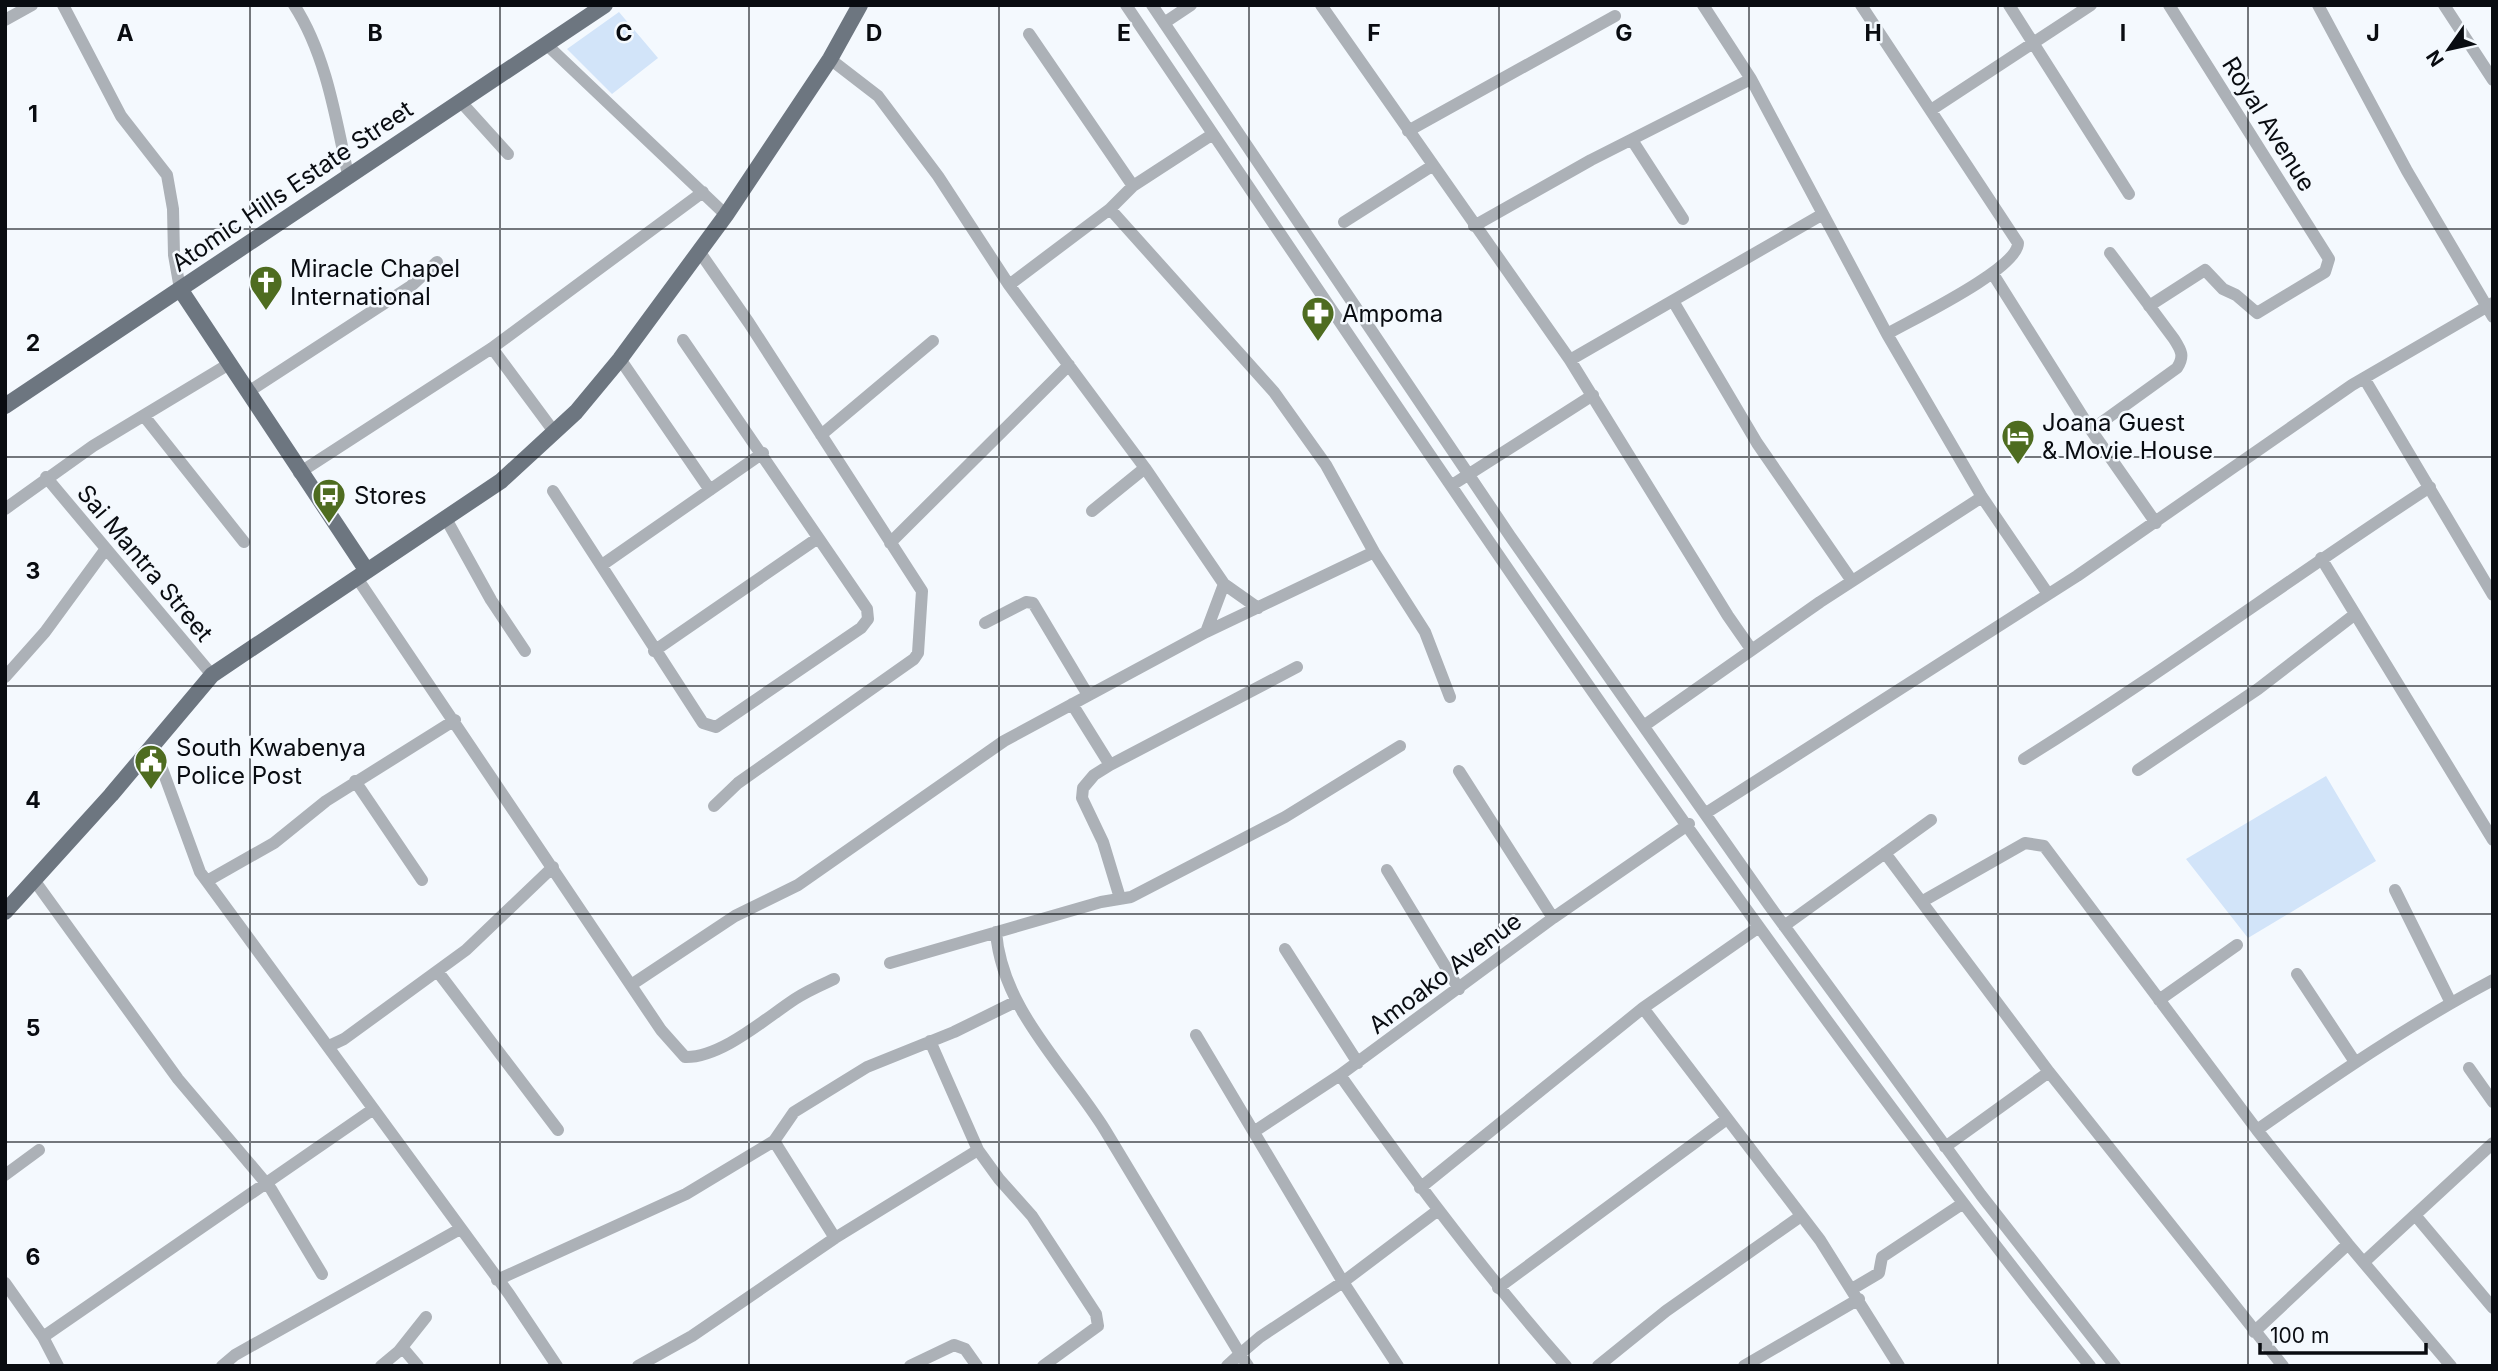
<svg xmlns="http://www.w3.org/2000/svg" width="2498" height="1371" viewBox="0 0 2498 1371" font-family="Inter,sans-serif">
	<rect width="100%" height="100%" fill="#f4f9fe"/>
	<path fill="#d2e4f9" d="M619,12L658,58L612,94L567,49Z
		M2326,776L2376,861L2248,938L2186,859Z"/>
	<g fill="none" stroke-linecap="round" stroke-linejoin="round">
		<path stroke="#acb1b7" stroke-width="12" d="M63,5L121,116L167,175L173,209L174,255L180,289
			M294,5C326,54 336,119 348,175
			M1126,5C1437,465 1744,931 2090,1366
			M1152,5L1510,536L1769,905L1981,1195L2115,1366
			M1321,5L1570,360L1728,616L1751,649
			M1703,5L1751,79L1887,334L1982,497L2048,594
			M1861,5L2018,243C2018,269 1913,319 1887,334
			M2009,5L2129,194
			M2318,5L2407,171L2493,317
			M2444,5L2493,80
			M5,20L32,5
			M1164,23L1191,5
			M1029,34L1133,186
			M547,45L726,215
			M830,59L878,96L938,176L1009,285L1145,468L1224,584L1206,632
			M461,102L508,154
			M1931,110L2091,5
			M1408,131L1615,16
			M1632,140L1683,219
			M1110,209L1274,392L1326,465L1374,552L1425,632L1450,697
			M1344,222L1432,166
			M1474,226L1591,160L1751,79
			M699,251L749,323L922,591L918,653L914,659L738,783L714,806
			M1993,274L2091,430L2156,523
			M1009,285L1110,209L1133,186L1213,134
			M1673,301L1757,443L1852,581
			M2149,306L2205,270L2223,289L2236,295L2257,313L2325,272L2329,259L2169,5
			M492,348L555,433
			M620,359L710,490
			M1570,360L1823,214
			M2364,378L2493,595
			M248,392L411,286L437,262
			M144,416L244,542
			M2091,430L2177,368C2185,356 2181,350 2174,339L2110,253
			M821,435L933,341
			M299,473L492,348L703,192
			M46,477L212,675
			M1452,485L1593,395
			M553,491L703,723L716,727L861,628L868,619L867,609L683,340
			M5,509L93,446L229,364
			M1092,511L1145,468
			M445,517L491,600L525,651
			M890,543L1069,365
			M2321,558L2493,840
			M602,565L763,453
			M357,578L661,1030L685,1057C721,1058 766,1018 795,999C807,991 821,985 834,979
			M1224,584L1258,608
			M985,623L1026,602L1033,603L1088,695
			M654,651L818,538
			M5,677L45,632L105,550
			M1072,704L1110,765
			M1645,725L1820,602L1982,497
			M153,744L200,872L509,1294L557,1366
			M2024,759C2163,673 2293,576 2430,487
			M2138,770L2258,689L2354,615
			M1459,771L1553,918
			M355,781L422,880
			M1706,813L2077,576L2352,385L2493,303
			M1885,853L2049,1072L2283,1366
			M1387,870L1459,989
			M34,880L178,1079L271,1189L322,1274
			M207,881L274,843L326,801L455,720
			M2395,890L2451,1003
			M1120,898L1103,842L1082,798L1083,788L1094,775L1110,765L1297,667
			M1923,901L2025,843L2044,846L2257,1130L2348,1244L2451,1366
			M1784,926L1931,820
			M996,932C1002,1009 1065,1066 1105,1130C1151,1205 1195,1280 1240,1354L1260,1337L1343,1282L1437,1211
			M1285,949L1358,1063
			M890,963L1101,902L1131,897L1285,817L1400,746
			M438,972L558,1130
			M2297,974L2355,1062
			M631,985L735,916L798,885L1004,741L1206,632L1374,552
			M2159,1000L2237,945
			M1643,1008L1820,1240L1899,1366
			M1196,1035L1343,1282L1398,1366
			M930,1041L978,1150L999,1179L1032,1216L1096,1314L1098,1326L1043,1366
			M329,1046L344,1039L466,950L553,867
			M2469,1068L2493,1102
			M2257,1130C2334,1076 2410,1024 2493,980
			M1255,1131L1340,1075
			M774,1141L835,1238
			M1945,1147L2049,1072
			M5,1175L39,1150
			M1420,1188L1643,1008L1759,927
			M2415,1215L2493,1308
			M2364,1262L2493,1143
			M497,1280L686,1194L774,1141L794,1112L867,1067L954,1032L1015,1002
			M5,1283L43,1337L58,1366
			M1498,1288L1727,1119
			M1852,1289L1879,1273L1882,1257L1962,1204
			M2254,1332L2348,1244
			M43,1337L372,1110
			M402,1347L418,1366
			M222,1366L235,1355L460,1229
			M381,1366L399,1351L426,1317
			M638,1366L692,1336L835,1238L978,1150
			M910,1366L954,1345L965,1349L977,1366
			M1227,1366L1240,1354L1248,1366
			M1566,1366C1484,1273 1411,1176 1340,1075L1553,918L1689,824
			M1598,1366L1666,1311L1801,1216
			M1744,1366L1859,1299"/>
		<path stroke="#6d7680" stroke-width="16" d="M180,289L367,571
			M5,406L605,5
			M5,912L111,795L212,675L501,481L576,412L620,359L726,215L830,59L860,5"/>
	</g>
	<path fill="none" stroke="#090c11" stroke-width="2" stroke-opacity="0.55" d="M250,5V1366M500,5V1366M749,5V1366M999,5V1366M1249,5V1366M1499,5V1366M1749,5V1366M1998,5V1366M2248,5V1366M5,229H2493M5,457H2493M5,686H2493M5,914H2493M5,1142H2493"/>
	<defs>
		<symbol id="church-pin" viewBox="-11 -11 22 30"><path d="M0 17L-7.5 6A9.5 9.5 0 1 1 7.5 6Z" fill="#4e6c20" stroke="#f4f9fe"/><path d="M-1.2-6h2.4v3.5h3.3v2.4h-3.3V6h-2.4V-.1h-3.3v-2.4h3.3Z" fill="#fff"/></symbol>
		<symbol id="pharmacy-pin" viewBox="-11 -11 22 30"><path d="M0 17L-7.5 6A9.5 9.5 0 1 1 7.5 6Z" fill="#4e6c20" stroke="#f4f9fe"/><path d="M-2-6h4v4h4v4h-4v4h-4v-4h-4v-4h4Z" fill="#fff"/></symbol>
		<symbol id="hotel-pin" viewBox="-11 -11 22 30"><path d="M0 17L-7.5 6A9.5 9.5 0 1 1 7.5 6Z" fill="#4e6c20" stroke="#f4f9fe"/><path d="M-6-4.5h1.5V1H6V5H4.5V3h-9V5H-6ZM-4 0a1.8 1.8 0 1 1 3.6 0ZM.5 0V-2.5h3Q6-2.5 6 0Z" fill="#fff"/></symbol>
		<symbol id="bus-pin" viewBox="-11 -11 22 30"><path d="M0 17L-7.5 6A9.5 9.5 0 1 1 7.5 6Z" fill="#4e6c20" stroke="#f4f9fe"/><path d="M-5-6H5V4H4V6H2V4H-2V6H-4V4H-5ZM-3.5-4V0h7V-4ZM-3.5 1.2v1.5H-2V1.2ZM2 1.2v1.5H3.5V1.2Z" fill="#fff"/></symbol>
		<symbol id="civic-pin" viewBox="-11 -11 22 30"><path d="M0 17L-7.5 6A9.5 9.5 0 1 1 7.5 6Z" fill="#4e6c20" stroke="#f4f9fe"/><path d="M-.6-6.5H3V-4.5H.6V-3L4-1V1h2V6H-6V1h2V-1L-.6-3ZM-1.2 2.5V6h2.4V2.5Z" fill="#fff"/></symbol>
	</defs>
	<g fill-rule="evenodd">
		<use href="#church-pin" x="247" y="263" width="38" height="52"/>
		<use href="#pharmacy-pin" x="1299" y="294" width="38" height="52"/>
		<use href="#hotel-pin" x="1999" y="417" width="38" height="52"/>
		<use href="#bus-pin" x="310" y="476" width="38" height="52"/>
		<use href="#civic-pin" x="132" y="742" width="38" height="52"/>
	</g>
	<g text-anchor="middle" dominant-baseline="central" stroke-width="5" stroke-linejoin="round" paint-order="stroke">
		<g font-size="24" fill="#090c11" stroke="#f4f9fe">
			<text transform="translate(2269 124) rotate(58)">Royal Avenue</text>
			<text transform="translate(292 186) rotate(-34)">Atomic Hills Estate Street</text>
			<text transform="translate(145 563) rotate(50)">Sai Mantra Street</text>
			<text transform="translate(1445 973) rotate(-37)">Amoako Avenue</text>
		</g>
		<g font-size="24" fill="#090c11" stroke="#f4f9fe" text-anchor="start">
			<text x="290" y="268">Miracle Chapel<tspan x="290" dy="28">International</tspan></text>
			<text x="1342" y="313">Ampoma</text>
			<text x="2042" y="422">Joana Guest<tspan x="2042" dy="28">&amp; Movie House</tspan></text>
			<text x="354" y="495">Stores</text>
			<text x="176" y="747">South Kwabenya<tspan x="176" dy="28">Police Post</tspan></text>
		</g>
	</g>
	<g font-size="23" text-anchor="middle" font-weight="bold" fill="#090c11" stroke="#f4f9fe" stroke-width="5" stroke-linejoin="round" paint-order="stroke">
		<text x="125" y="41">A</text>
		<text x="375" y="41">B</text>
		<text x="624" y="41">C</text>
		<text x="874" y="41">D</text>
		<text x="1124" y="41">E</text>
		<text x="1374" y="41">F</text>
		<text x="1624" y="41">G</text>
		<text x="1873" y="41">H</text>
		<text x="2123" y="41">I</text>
		<text x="2373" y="41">J</text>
		<text x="33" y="122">1</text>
		<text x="33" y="351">2</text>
		<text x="33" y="579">3</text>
		<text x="33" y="808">4</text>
		<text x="33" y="1036">5</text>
		<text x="33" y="1265">6</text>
	</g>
	<rect width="2498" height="1371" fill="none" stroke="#090c11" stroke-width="14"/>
	<g transform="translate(2449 49) rotate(236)" stroke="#f4f9fe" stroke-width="5" paint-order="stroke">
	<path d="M0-5L12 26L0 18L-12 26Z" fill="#090c11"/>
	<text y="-10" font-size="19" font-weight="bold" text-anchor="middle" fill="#090c11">N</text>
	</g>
	<path d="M2260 1343v10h166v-10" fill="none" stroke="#090c11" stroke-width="3.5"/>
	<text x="2270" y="1343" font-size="21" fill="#090c11" stroke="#f4f9fe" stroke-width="5" paint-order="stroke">100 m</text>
</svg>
